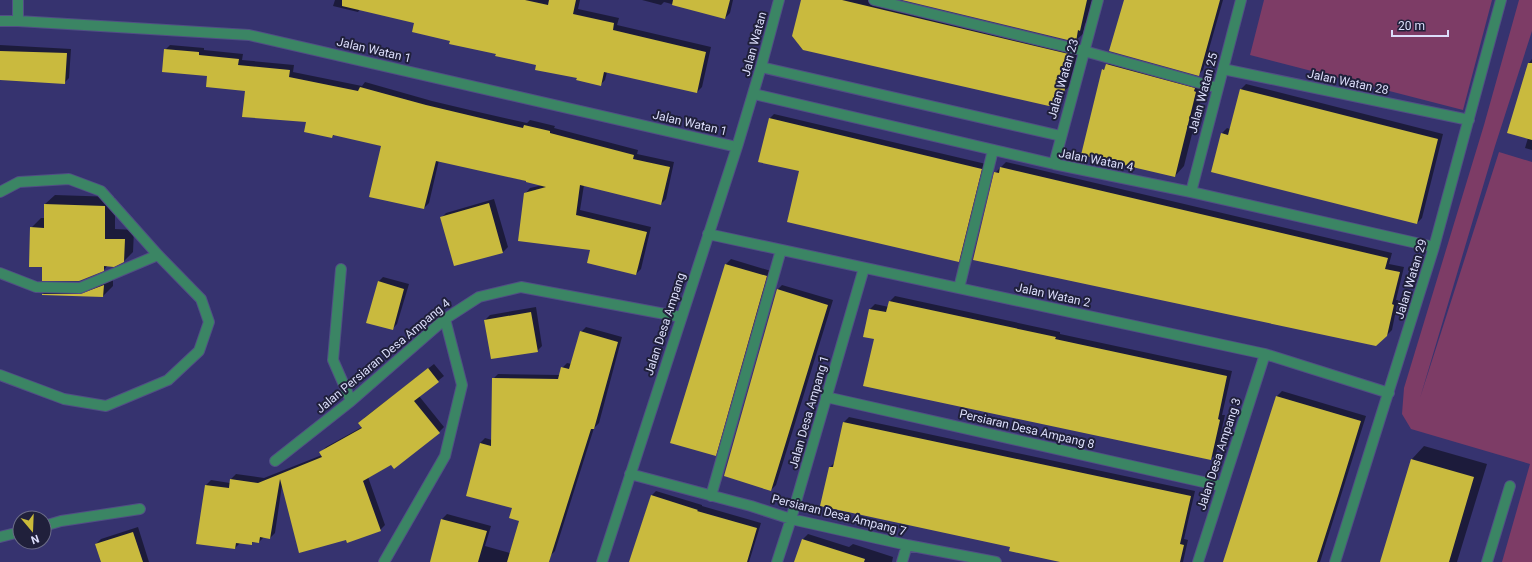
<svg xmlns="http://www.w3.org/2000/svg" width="1532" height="562" viewBox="0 0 1532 562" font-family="Roboto,sans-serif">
	<rect width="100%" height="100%" fill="#36336f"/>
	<path fill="#7d3c66" d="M1264,0H1492L1463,110L1250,55Z
		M1519,0H1532V31L1495,146L1420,398L1499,152L1532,162V562H1502L1530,464L1411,429L1402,414L1404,388L1484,125Z"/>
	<path fill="#0007" d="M335,0H580L578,9L619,18L617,25L711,47L702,87L697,92L607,72L605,80L600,85L537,64L451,40L415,22L360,9L358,12L333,6Z
		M642,0H733L730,13L725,18L664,2L661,5Z
		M802,0H883L1079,48L1071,85L1063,92Z
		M906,0H1092L1087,22L1085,24L1083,34L1075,41Z
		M1125,0H1223L1203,70L1198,75Z
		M0,45L71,49L69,78L64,83L0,79Z
		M170,45L204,48V50L243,54L242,60L294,65L293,72L362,86L365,82L432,101L474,111L527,123L530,120L555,126L554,128L638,150L637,154L674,162L666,199L661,204L584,185L580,210L651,227L641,269L636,274L592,249L525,194L530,188L543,185L439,160L429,203L424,208L382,146L335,134L332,137L307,122L246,90L209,75L165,50Z
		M1117,55L1204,79L1203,82H1205L1184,166L1175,176L1103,70Z
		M1532,59V150L1525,148L1528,138L1509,132L1529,63Z
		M1246,84L1443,134L1422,218L1417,223L1222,133L1227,128L1230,129L1241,89Z
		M774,114L986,164L963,256L958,261L800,171L769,119Z
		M1006,162L1392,253L1389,264L1404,267L1396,300H1398L1392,330L1386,336L995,173Z
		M55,195L115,197V229L134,230L133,252L124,261L108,265L104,270L43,266L31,228L41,218H45V204Z
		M494,199L508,247L503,252L455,265L441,218L446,213Z
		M731,259L771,271L720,450L715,455L726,264Z
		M113,276V286L103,296L43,294L52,284L91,285Z
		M383,277L409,284L397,324L392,329L378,282Z
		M782,285L833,300L776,485L771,490L777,290Z
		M895,296L1060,332V334L1232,371L1222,415H1225L1216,454L1211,459L875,338L870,309L875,304L889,307L890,301Z
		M536,307L542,346L537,351L485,320L490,315Z
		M586,327L622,337L599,423L594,428L555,551L551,555L549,562H431L442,519L447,514L491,526L485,546L510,553L520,521L480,443L485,438L492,440L493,379L498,374L560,375L562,368L567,363L572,364L581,332Z
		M434,364L444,376L419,396L444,427L439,432L391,464L368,477L385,525L380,530L282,485L275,533L270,538L264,537L259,542L240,543L235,548L206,485L211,480L230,483L231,479L236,474L264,478L322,455L321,452L326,447L362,427L364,418Z
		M1282,391L1366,416L1320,562H1224L1277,396Z
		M849,417L1195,491L1184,539L1188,540L1183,562H1067L1011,546L830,467L835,462L844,422Z
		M1424,446L1487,464L1457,562H1381L1412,459Z
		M656,491L702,505V506L761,523L749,562H630L651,496Z
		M138,527L149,562H102L96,544L101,539Z
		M808,534L849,547L853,544L893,557L892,562H795L803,539Z"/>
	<path fill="#c9ba3e" d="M342,0H525L548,5L549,0H576L573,14L614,23L613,30L706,52L697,93L604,72L601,86L576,80L577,78L535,70L536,65L495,56L496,54L449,44L450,41L412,32L414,23L342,6Z
		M673,0H730L725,19L672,5Z
		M801,0H842L1073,55L1064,93L1049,106L803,50L792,36Z
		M902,0H1087L1080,31L1078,30L1076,42Z
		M1124,0H1220L1199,76L1109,51Z
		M164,49L199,52V55L239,59L238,65L290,70L289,77L358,91L360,87L426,105L468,115L523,128L524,125L550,131V133L634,155L633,159L670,167L661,205L580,185L576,215L647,232L636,275L587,263L590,250L518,241L524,193L546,187L526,182V181L436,161L424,209L369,197L381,146L333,135L332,138L304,132L306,122L242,117L245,91L206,87L207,76L162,72Z
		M0,51L67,53L65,84L0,80Z
		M1528,63H1532V140L1507,133Z
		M1106,64L1195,88L1194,91L1196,92L1175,177L1081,155L1102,69L1104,70Z
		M1240,89L1438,139L1417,224L1211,172L1221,133L1228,135Z
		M769,118L982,169L959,262L787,222L799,171L758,162Z
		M1000,167L1388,258L1385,269L1400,272L1392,304L1394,305L1387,336L1376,346L973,260L994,172L999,173Z
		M489,203L503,253L454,266L440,217Z
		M44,204L105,206V239H125L124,262L114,267L104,266V271L79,281H42V267H29L30,227L44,228Z
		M725,264L767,276L716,456L670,443Z
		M378,281L404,289L393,330L366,323Z
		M104,285L103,297L42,295V294H80Z
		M777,289L828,305L771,491L724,476Z
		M889,301L1056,337L1055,339L1227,376L1218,419L1220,420L1211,460L863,386L874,339L863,337L869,309L886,312Z
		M531,312L538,352L491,359L484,320Z
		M580,331L618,342L594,429H591L549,562H507L519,521L509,518L512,508L466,496L480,443L491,446L492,378L558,379L561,367L569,369Z
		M428,368L439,382L414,401L440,433L394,469L391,465L363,481L381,531L347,543L346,540L299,553L280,479L270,539L260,537L259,543L252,542V545L236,543L235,549L196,544L205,485L229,488L230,479L258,483L322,457L319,452L362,428L358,423Z
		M1276,396L1361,421L1338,496L1317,562H1223Z
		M843,422L1191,496L1180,544L1184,545L1180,562H1060L1009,551L1010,547L820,506L829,467H833Z
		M1411,459L1474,477L1449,562H1380Z
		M651,495L698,510L697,511L757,528L747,562H629Z
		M441,519L487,531L478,562H430Z
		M133,532L143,562H101L95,544Z
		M802,539L865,559L864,562H794Z"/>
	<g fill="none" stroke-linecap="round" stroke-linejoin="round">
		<defs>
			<path id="minor" d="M874,0L1084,51L1218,88
				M0,21H18L249,35L737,147
				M18,21V0
				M761,67L1061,136
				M1223,69L1469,120
				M754,94L1054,164L1191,192L1434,247
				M1054,164L1098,0
				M0,192L19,182L69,179L101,191L158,255L201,299L209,322L199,351L168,380L106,406L64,399L0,375
				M1191,192L1241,0
				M708,234L1265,354L1389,393
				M341,269L333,360L351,401
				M0,273L36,287L80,288L158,255
				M959,288L993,150
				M826,397L1221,486
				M275,461L351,401L445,319L479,297L521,287L681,317
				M630,474L751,506L791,519L907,545L996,562
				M711,496L781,250
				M44,526L61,521L140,509
				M0,537L20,532
				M384,562L445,456L462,385L445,319
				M602,562L737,147L761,67L779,0
				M777,562L791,519L864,268
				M902,562L907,545
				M1198,562L1265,354
				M1335,562L1434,247L1501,0
				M1487,562L1510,486"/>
		</defs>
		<use href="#minor" stroke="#514e85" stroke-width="12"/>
		<use href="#minor" stroke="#3b8564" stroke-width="10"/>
	</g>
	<g text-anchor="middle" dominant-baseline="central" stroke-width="4" stroke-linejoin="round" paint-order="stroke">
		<g font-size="12" fill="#dcdefb" stroke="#20203b">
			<text transform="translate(754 44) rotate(-75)">Jalan Watan</text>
			<text transform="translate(374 50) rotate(13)">Jalan Watan 1</text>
			<text transform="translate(1063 79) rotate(-74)">Jalan Watan 23</text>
			<text transform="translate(1348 82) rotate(12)">Jalan Watan 28</text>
			<text transform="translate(1203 93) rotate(-75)">Jalan Watan 25</text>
			<text transform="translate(690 123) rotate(13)">Jalan Watan 1</text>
			<text transform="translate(1096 160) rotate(11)">Jalan Watan 4</text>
			<text transform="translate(1411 279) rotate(-73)">Jalan Watan 29</text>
			<text transform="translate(1053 295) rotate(12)">Jalan Watan 2</text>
			<text transform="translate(665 324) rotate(-72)">Jalan Desa Ampang</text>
			<text transform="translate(383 356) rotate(-40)">Jalan Persiaran Desa Ampang 4</text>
			<text transform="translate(809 412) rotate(-74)">Jalan Desa Ampang 1</text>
			<text transform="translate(1027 429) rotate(13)">Persiaran Desa Ampang 8</text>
			<text transform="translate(1219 454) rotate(-72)">Jalan Desa Ampang 3</text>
			<text transform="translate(839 515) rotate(14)">Persiaran Desa Ampang 7</text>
		</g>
	</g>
	<g transform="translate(32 530) rotate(161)"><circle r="19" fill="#20203b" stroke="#6b6c88"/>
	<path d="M0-3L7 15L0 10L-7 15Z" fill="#caba3a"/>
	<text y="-6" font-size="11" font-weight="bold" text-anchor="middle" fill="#dcdefb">N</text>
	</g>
	<path d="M1392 30v6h56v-6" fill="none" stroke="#dcdefb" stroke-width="2"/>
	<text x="1398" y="30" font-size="12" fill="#dcdefb" stroke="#20203b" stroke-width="3" paint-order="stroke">20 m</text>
</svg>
